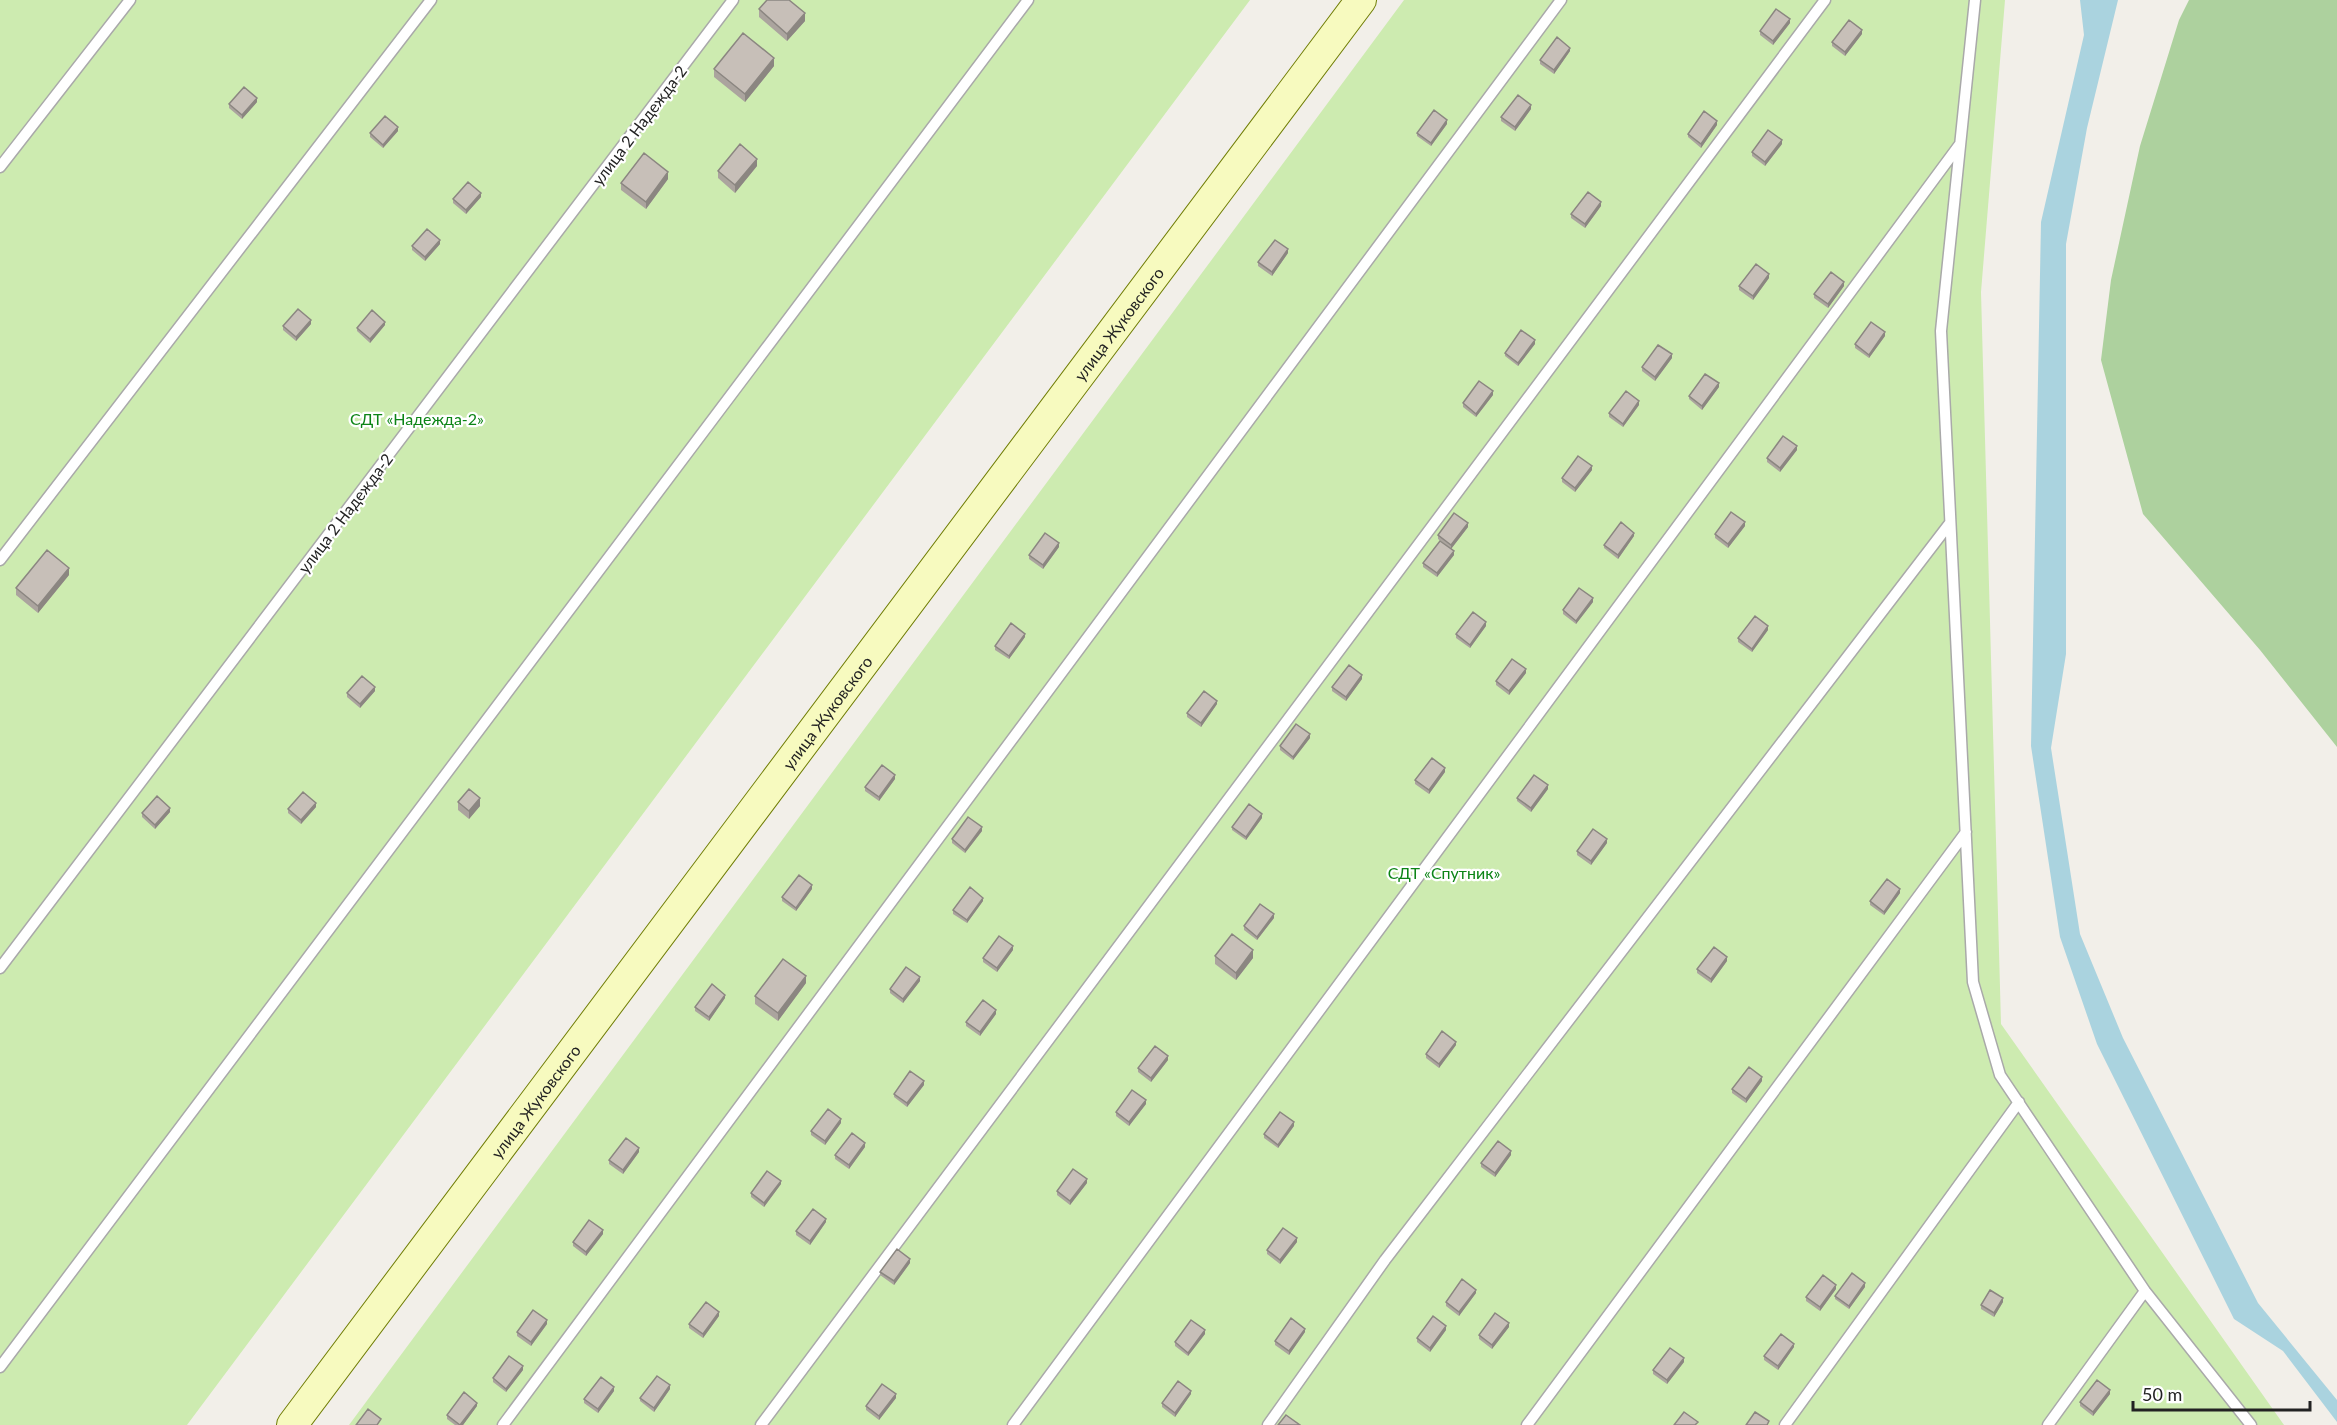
<svg xmlns="http://www.w3.org/2000/svg" width="2337" height="1425" viewBox="0 0 2337 1425" font-family="Lato,sans-serif">
	<rect width="100%" height="100%" fill="#f2efe9"/>
	<path fill="#cdebb0" d="M0,0H1250L187,1425H0Z
		M1404,0H2005L1981,292L2001,1024L2284,1425H349Z"/>
	<path fill="#add19e" d="M2189,0H2337V747L2260,650L2143,514L2101,360L2111,280L2140,146L2179,20Z"/>
	<path fill="#aad3df" d="M2080,0H2118L2087,128L2066,244V654L2051,748L2080,934L2123,1038L2258,1303L2337,1400V1422L2283,1351L2234,1319L2097,1044L2060,937L2031,746L2041,222L2084,35Z"/>
	<g fill="none" stroke-linecap="round" stroke-linejoin="round">
		<defs>
			<path id="service" d="M1975,0L1941,331L1973,982L2000,1075L2145,1291L2251,1425
				M0,167L130,0
				M0,560L431,0
				M0,968L733,0
				M0,1367L1028,0
				M503,1425L1561,0
				M761,1425L1825,0
				M1013,1425L1960,144
				M1268,1425L1385,1260L1950,523
				M1527,1425L1966,832
				M1785,1425L2019,1102
				M2048,1425L2145,1291"/>
			<g id="secondary">
				<path id="s1" d="M292,1425L1361,0"/>
			</g>
		</defs>
		<use href="#service" stroke="#a9a9a9" stroke-width="13"/>
		<use href="#secondary" stroke="#707d05" stroke-width="32"/>
		<use href="#service" stroke="#fff" stroke-width="10"/>
		<use href="#secondary" stroke="#f7fabf" stroke-width="30"/>
	</g>
	<path fill="#aba49e" d="M759,9L805,21L787,41L759,17Z
		M1790,23L1773,45L1760,35V31Z
		M1862,34L1845,56L1832,46V42Z
		M1570,51L1554,74L1540,64V60Z
		M774,66L745,102L714,77V69Z
		M257,102L242,119L229,108V104Z
		M1531,109L1515,131L1501,121V117Z
		M1447,124L1431,146L1417,136V133Z
		M1717,125L1701,148L1688,137V134Z
		M398,131L383,148L370,137V133Z
		M1782,144L1765,166L1752,156V152Z
		M757,166L735,193L718,178V171Z
		M668,179L646,209L621,190V183Z
		M481,197L466,214L453,203V199Z
		M1601,206L1585,228L1571,218V214Z
		M440,244L425,261L412,250V246Z
		M1288,253L1272,276L1258,266V262Z
		M1769,278L1753,300L1739,290V286Z
		M1844,286L1828,308L1814,298V294Z
		M311,324L296,341L283,330V326Z
		M385,325L370,343L357,331V328Z
		M1885,336L1869,358L1855,348V344Z
		M1535,344L1518,366L1505,356V353Z
		M1672,358L1655,381L1642,371V367Z
		M1719,387L1702,410L1689,399V396Z
		M1493,395L1476,417L1463,407V403Z
		M1639,405L1623,427L1609,417V413Z
		M1797,450L1780,472L1767,462V458Z
		M1592,470L1575,492L1562,482V478Z
		M1745,526L1728,548L1715,538V534Z
		M1468,527L1451,549L1454,555L1437,577L1423,567V563L1450,548L1438,539V535Z
		M1634,536L1618,559L1604,548V545Z
		M1059,547L1043,569L1029,559V555Z
		M69,575L38,613L16,595V588Z
		M1593,602L1576,624L1563,614V610Z
		M1486,626L1470,648L1456,638V634Z
		M1768,630L1752,652L1738,642V638Z
		M1025,637L1009,659L995,650V646Z
		M1526,673L1509,695L1496,685V681Z
		M1362,679L1346,701L1332,691V687Z
		M375,691L360,708L347,697V693Z
		M1217,704L1201,727L1187,717V713Z
		M1310,738L1293,760L1280,750V746Z
		M1445,772L1429,794L1415,784V780Z
		M895,779L879,801L865,791V787Z
		M1548,789L1531,812L1517,801V798Z
		M458,802L480,806L469,819L458,810Z
		M316,807L301,824L288,813V809Z
		M170,812L155,829L142,817V813Z
		M1262,818L1246,840L1232,830V827Z
		M982,831L965,853L952,843V839Z
		M1607,843L1591,865L1577,855V851Z
		M812,889L796,911L782,901V897Z
		M1900,893L1884,915L1870,905V901Z
		M983,901L967,923L953,914V910Z
		M1274,918L1257,940L1244,930V926Z
		M1013,950L997,972L983,962V958Z
		M1215,956L1253,958L1236,980L1215,964Z
		M1727,961L1711,983L1697,973V969Z
		M920,981L903,1003L890,993V989Z
		M806,983L778,1021L755,1004V996Z
		M725,998L709,1021L695,1011V1007Z
		M996,1014L980,1036L966,1026V1022Z
		M1456,1045L1439,1068L1426,1058V1054Z
		M1168,1060L1151,1082L1138,1072V1068Z
		M1762,1081L1746,1103L1732,1093V1089Z
		M924,1085L907,1107L894,1097V1094Z
		M1146,1104L1129,1126L1116,1116V1112Z
		M841,1123L825,1145L811,1135V1131Z
		M1294,1126L1278,1148L1264,1138V1134Z
		M865,1147L849,1169L835,1159V1155Z
		M639,1152L623,1174L609,1164V1160Z
		M1511,1155L1495,1177L1481,1167V1163Z
		M1087,1183L1070,1205L1057,1195V1191Z
		M781,1184L764,1207L751,1197V1193Z
		M826,1222L810,1245L796,1235V1231Z
		M603,1234L586,1256L573,1246V1242Z
		M1297,1242L1280,1264L1267,1254V1250Z
		M910,1263L894,1285L880,1275V1272Z
		M1865,1287L1849,1309L1835,1299V1296Z
		M1836,1289L1820,1311L1806,1301V1297Z
		M1476,1293L1459,1316L1446,1306V1302Z
		M2003,1302L1994,1317L1981,1309V1305Z
		M719,1316L703,1338L689,1328V1324Z
		M547,1324L531,1346L517,1336V1332Z
		M1509,1327L1492,1349L1479,1339V1335Z
		M1446,1330L1430,1352L1417,1342V1338Z
		M1305,1332L1289,1355L1275,1345V1341Z
		M1205,1334L1188,1356L1175,1346V1342Z
		M1794,1347L1778,1370L1764,1360V1356Z
		M1684,1362L1667,1384L1653,1374V1370Z
		M523,1370L506,1392L493,1382V1378Z
		M670,1389L654,1412L640,1401V1398Z
		M614,1391L598,1413L584,1403V1399Z
		M1191,1394L1175,1417L1162,1407V1403Z
		M2110,1394L2093,1416L2080,1406V1402Z
		M896,1398L879,1420L866,1410V1406Z
		M477,1406L463,1425H455L447,1419V1415Z"/>
	<path fill="#8b8681" d="M805,13V21L787,41V34Z
		M1790,19V23L1773,45V41Z
		M1862,30V34L1845,56V52Z
		M1570,48V51L1554,74V70Z
		M774,58V66L745,102V94Z
		M257,98V102L242,119V115Z
		M1531,105V109L1515,131V127Z
		M1447,120V124L1431,146V143Z
		M1717,121V125L1701,148V144Z
		M398,127V131L383,148V145Z
		M1782,140V144L1765,166V162Z
		M757,159V166L735,193V185Z
		M668,172V179L646,209V202Z
		M481,193V197L466,214V210Z
		M1601,202V206L1585,228V224Z
		M440,240V244L425,261V257Z
		M1288,249V253L1272,276V272Z
		M1769,274V278L1753,300V296Z
		M1844,282V286L1828,308V304Z
		M311,320V324L296,341V337Z
		M385,322V325L370,343V339Z
		M1885,332V336L1869,358V355Z
		M1535,340V344L1518,366V363Z
		M1672,354V358L1655,381V377Z
		M1719,383V387L1702,410V406Z
		M1493,391V395L1476,417V414Z
		M1639,401V405L1623,427V424Z
		M1797,446V450L1780,472V468Z
		M1592,466V470L1575,492V488Z
		M1745,522V526L1728,548V544Z
		M1468,523V527L1451,549V545Z
		M1634,533V536L1618,559V555Z
		M1059,543V547L1043,569V565Z
		M1454,551V555L1437,577V573Z
		M69,568V575L38,613V606Z
		M1593,598V602L1576,624V621Z
		M1486,622V626L1470,648V645Z
		M1768,626V630L1752,652V649Z
		M1025,634V637L1009,659V656Z
		M1526,669V673L1509,695V691Z
		M1362,675V679L1346,701V697Z
		M375,687V691L360,708V704Z
		M1217,701V704L1201,727V723Z
		M1310,734V738L1293,760V757Z
		M1445,768V772L1429,794V790Z
		M895,775V779L879,801V797Z
		M1548,785V789L1531,812V808Z
		M480,798V806L469,819V811Z
		M316,803V807L301,824V820Z
		M170,808V812L155,829V825Z
		M1262,814V818L1246,840V837Z
		M982,827V831L965,853V850Z
		M1607,839V843L1591,865V861Z
		M812,885V889L796,911V908Z
		M1900,889V893L1884,915V912Z
		M983,898V901L967,923V920Z
		M1274,914V918L1257,940V937Z
		M1013,946V950L997,972V968Z
		M1253,950V958L1236,980V973Z
		M1727,957V961L1711,983V979Z
		M806,976V983L778,1021V1013Z
		M920,977V981L903,1003V999Z
		M725,995V998L709,1021V1017Z
		M996,1010V1014L980,1036V1032Z
		M1456,1042V1045L1439,1068V1064Z
		M1168,1056V1060L1151,1082V1078Z
		M1762,1077V1081L1746,1103V1099Z
		M924,1081V1085L907,1107V1103Z
		M1146,1100V1104L1129,1126V1122Z
		M841,1119V1123L825,1145V1141Z
		M1294,1122V1126L1278,1148V1145Z
		M865,1143V1147L849,1169V1165Z
		M639,1148V1152L623,1174V1170Z
		M1511,1151V1155L1495,1177V1173Z
		M1087,1179V1183L1070,1205V1201Z
		M781,1181V1184L764,1207V1203Z
		M826,1219V1222L810,1245V1241Z
		M603,1230V1234L586,1256V1252Z
		M1297,1238V1242L1280,1264V1260Z
		M910,1259V1263L894,1285V1281Z
		M1865,1283V1287L1849,1309V1306Z
		M1836,1285V1289L1820,1311V1307Z
		M1476,1290V1293L1459,1316V1312Z
		M2003,1298V1302L1994,1317V1313Z
		M719,1312V1316L703,1338V1334Z
		M547,1320V1324L531,1346V1342Z
		M1509,1323V1327L1492,1349V1345Z
		M1446,1326V1330L1430,1352V1348Z
		M1305,1329V1332L1289,1355V1351Z
		M1205,1330V1334L1188,1356V1353Z
		M1794,1344V1347L1778,1370V1366Z
		M1684,1358V1362L1667,1384V1380Z
		M523,1366V1370L506,1392V1389Z
		M670,1385V1389L654,1412V1408Z
		M614,1387V1391L598,1413V1409Z
		M2110,1390V1394L2093,1416V1412Z
		M1191,1391V1394L1175,1417V1413Z
		M896,1394V1398L879,1420V1416Z
		M477,1403V1406L463,1425H460Z"/>
	<path fill="#c7bfb8" stroke="#8b8681" stroke-width="1.5" d="M767,0H789L805,13L787,34L759,9Z
		M1776,9L1790,19L1773,41L1760,31Z
		M1849,20L1862,30L1845,52L1832,42Z
		M743,33L774,58L745,94L714,69Z
		M1557,37L1570,48L1554,70L1540,60Z
		M244,87L257,98L242,115L229,104Z
		M1518,95L1531,105L1515,127L1501,117Z
		M1434,110L1447,120L1431,143L1417,133Z
		M1704,111L1717,121L1701,144L1688,134Z
		M385,116L398,127L383,145L370,133Z
		M1768,130L1782,140L1765,162L1752,152Z
		M740,144L757,159L735,185L718,171Z
		M644,153L668,172L646,202L621,183Z
		M468,182L481,193L466,210L453,199Z
		M1588,192L1601,202L1585,224L1571,214Z
		M427,229L440,240L425,257L412,246Z
		M1275,240L1288,249L1272,272L1258,262Z
		M1756,264L1769,274L1753,296L1739,286Z
		M1831,272L1844,282L1828,304L1814,294Z
		M298,309L311,320L296,337L283,326Z
		M372,310L385,322L370,339L357,328Z
		M1871,322L1885,332L1869,355L1855,344Z
		M1521,330L1535,340L1518,363L1505,353Z
		M1658,345L1672,354L1655,377L1642,367Z
		M1705,374L1719,383L1702,406L1689,396Z
		M1479,381L1493,391L1476,414L1463,403Z
		M1626,391L1639,401L1623,424L1609,413Z
		M1783,436L1797,446L1780,468L1767,458Z
		M1578,456L1592,466L1575,488L1562,478Z
		M1731,512L1745,522L1728,544L1715,534Z
		M1454,513L1468,523L1451,545L1438,535Z
		M1621,522L1634,533L1618,555L1604,545Z
		M1045,533L1059,543L1043,565L1029,555Z
		M1440,541L1454,551L1437,573L1423,563Z
		M47,550L69,568L38,606L16,588Z
		M1579,588L1593,598L1576,621L1563,610Z
		M1473,612L1486,622L1470,645L1456,634Z
		M1755,616L1768,626L1752,649L1738,638Z
		M1011,623L1025,634L1009,656L995,646Z
		M1512,659L1526,669L1509,691L1496,681Z
		M1349,665L1362,675L1346,697L1332,687Z
		M362,676L375,687L360,704L347,693Z
		M1204,691L1217,701L1201,723L1187,713Z
		M1296,724L1310,734L1293,757L1280,746Z
		M1432,758L1445,768L1429,790L1415,780Z
		M882,765L895,775L879,797L865,787Z
		M1534,775L1548,785L1531,808L1517,798Z
		M469,789L480,798L469,811L458,802Z
		M303,792L316,803L301,820L288,809Z
		M157,796L170,808L155,825L142,813Z
		M1249,804L1262,814L1246,837L1232,827Z
		M968,817L982,827L965,850L952,839Z
		M1593,829L1607,839L1591,861L1577,851Z
		M799,875L812,885L796,908L782,897Z
		M1887,879L1900,889L1884,912L1870,901Z
		M970,887L983,898L967,920L953,910Z
		M1260,904L1274,914L1257,937L1244,926Z
		M1232,934L1253,950L1236,973L1215,956Z
		M999,936L1013,946L997,968L983,958Z
		M1714,947L1727,957L1711,979L1697,969Z
		M783,959L806,976L778,1013L755,996Z
		M906,967L920,977L903,999L890,989Z
		M712,984L725,995L709,1017L695,1007Z
		M983,1000L996,1010L980,1032L966,1022Z
		M1442,1031L1456,1042L1439,1064L1426,1054Z
		M1155,1046L1168,1056L1151,1078L1138,1068Z
		M1749,1067L1762,1077L1746,1099L1732,1089Z
		M910,1071L924,1081L907,1103L894,1094Z
		M1132,1090L1146,1100L1129,1122L1116,1112Z
		M828,1109L841,1119L825,1141L811,1131Z
		M1280,1112L1294,1122L1278,1145L1264,1134Z
		M852,1133L865,1143L849,1165L835,1155Z
		M626,1138L639,1148L623,1170L609,1160Z
		M1498,1141L1511,1151L1495,1173L1481,1163Z
		M1073,1169L1087,1179L1070,1201L1057,1191Z
		M767,1171L781,1181L764,1203L751,1193Z
		M813,1209L826,1219L810,1241L796,1231Z
		M589,1220L603,1230L586,1252L573,1242Z
		M1283,1228L1297,1238L1280,1260L1267,1250Z
		M897,1249L910,1259L894,1281L880,1272Z
		M1852,1273L1865,1283L1849,1306L1835,1296Z
		M1823,1275L1836,1285L1820,1307L1806,1297Z
		M1462,1279L1476,1290L1459,1312L1446,1302Z
		M1990,1290L2003,1298L1994,1313L1981,1305Z
		M706,1302L719,1312L703,1334L689,1324Z
		M533,1310L547,1320L531,1342L517,1332Z
		M1495,1313L1509,1323L1492,1345L1479,1335Z
		M1433,1316L1446,1326L1430,1348L1417,1338Z
		M1291,1318L1305,1329L1289,1351L1275,1341Z
		M1191,1320L1205,1330L1188,1353L1175,1342Z
		M1781,1334L1794,1344L1778,1366L1764,1356Z
		M1670,1348L1684,1358L1667,1380L1653,1370Z
		M509,1356L523,1366L506,1389L493,1378Z
		M657,1376L670,1385L654,1408L640,1398Z
		M601,1377L614,1387L598,1409L584,1399Z
		M2097,1380L2110,1390L2093,1412L2080,1402Z
		M1178,1381L1191,1391L1175,1413L1162,1403Z
		M882,1384L896,1394L879,1416L866,1406Z
		M464,1392L477,1403L460,1425L447,1415Z
		M368,1409L381,1419L377,1425H356Z
		M1684,1412L1698,1422L1695,1425H1674Z
		M1755,1412L1769,1421L1767,1425H1746Z
		M1286,1415L1300,1425H1278Z"/>
	<g text-anchor="middle" dominant-baseline="central" stroke-width="4.5" stroke-linejoin="round" paint-order="stroke">
		<g font-size="16" fill="#222" stroke="#fff">
			<text transform="translate(639 125) rotate(-53)">улица 2 Надежда-2</text>
			<text stroke="none"><textPath href="#s1" startOffset="1377">улица Жуковского</textPath></text>
			<text transform="translate(345 513) rotate(-53)">улица 2 Надежда-2</text>
			<text stroke="none"><textPath href="#s1" startOffset="891">улица Жуковского</textPath></text>
			<text stroke="none"><textPath href="#s1" startOffset="405">улица Жуковского</textPath></text>
		</g>
		<g font-size="16" fill="#0c8416" stroke="#fff">
			<text x="417" y="418">СДТ «Надежда-2»</text>
			<text x="1444" y="872">СДТ «Спутник»</text>
		</g>
	</g>
	<path d="M2133 1401v9h177v-9" fill="none" stroke="#222222" stroke-width="3"/>
	<text x="2142" y="1401" font-size="18" fill="#222222" stroke="#ffffff" stroke-width="4.5" paint-order="stroke">50 m</text>
</svg>
